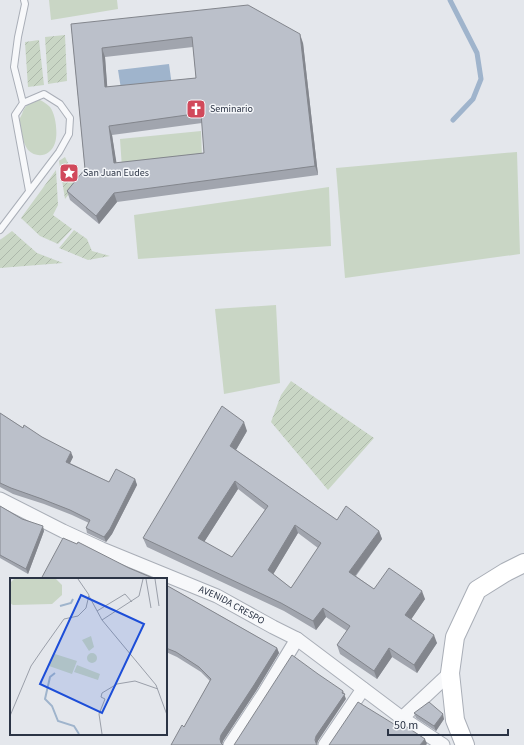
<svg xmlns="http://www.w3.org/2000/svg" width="524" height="745" viewBox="0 0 524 745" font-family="'Source Sans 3',sans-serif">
	<defs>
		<pattern id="garden-furrows" width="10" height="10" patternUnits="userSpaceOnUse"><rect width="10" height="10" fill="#c9d6c5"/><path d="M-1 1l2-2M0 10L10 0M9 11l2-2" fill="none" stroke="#adb8ab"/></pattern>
	</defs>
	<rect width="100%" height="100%" fill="#e4e7ec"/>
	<path fill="#c9d6c5" d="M49,0H117L118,9L51,20Z
		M40,100C44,102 47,104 50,107C56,115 58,134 55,143C51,156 37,159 28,150C25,146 23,140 22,135C21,131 19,125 19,120C20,118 21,116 22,114C25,105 30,101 40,100Z
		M201,131L202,156L122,168L120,139Z
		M517,152L520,254L345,278L336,168Z
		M329,187L331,246L138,259L134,215Z
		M276,305L280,383L224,394L215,309Z"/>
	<path fill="url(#garden-furrows)" d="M65,35L67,81L48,84L45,37Z
		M39,40L44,85L28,87L25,42Z
		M65,157L69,165H78L79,181L65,199L59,161Z
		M56,170L58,205L53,215L72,229L58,244L40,236L21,218Z
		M74,230L87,239L92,251L110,256L88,260L59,248Z
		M12,231L37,253L63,263L0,268V240Z
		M291,381L374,438L328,490L271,422L281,395Z"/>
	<path fill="#9fb4cc" d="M169,64L172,86L122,95L118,70Z"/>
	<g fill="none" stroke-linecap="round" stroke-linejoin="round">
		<path stroke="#9fb4cc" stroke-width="5" d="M450,0L477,53L481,79L473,99L453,120"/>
		<defs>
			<path id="lane" d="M23,103L15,115L29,191
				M0,230L59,152L69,134L70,118L60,104L44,94L23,103L14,67L18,37L25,4L24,0"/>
			<g id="street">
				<path id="s1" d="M0,499L63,531L102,549L217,596L273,627L297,639L313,651L402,718L443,745"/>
				<path d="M402,718L450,673"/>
				<path d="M230,745L263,695L297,639"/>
				<path d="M325,745L363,689"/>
			</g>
			<path id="secondary" d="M465,745L455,720L450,673L455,637L477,590L506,572L524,563"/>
		</defs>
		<use href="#lane" stroke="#a9aeb7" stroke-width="8"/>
		<use href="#street" stroke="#a9aeb7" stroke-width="15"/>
		<use href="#secondary" stroke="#a9aeb7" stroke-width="20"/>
		<use href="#lane" stroke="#f7f8fa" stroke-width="6"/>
		<use href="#street" stroke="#f7f8fa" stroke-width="13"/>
		<use href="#secondary" stroke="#fff" stroke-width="18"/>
	</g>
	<path fill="#a1a5ae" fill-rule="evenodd" d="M71,24L303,43L318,175L117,202L99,224L70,200L67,191L85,169ZM193,47L196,78L107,87L105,57ZM202,123L204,153L116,163L112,135Z
		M0,413L23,428L42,437L73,457L70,463L109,482L135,479L137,485L112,534L106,542L87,533L86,528L89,523L72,515L44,504L13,494L0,487Z
		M247,431L236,450L337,520L379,531L382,539L356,576L374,589L425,599L411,619L437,643L417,673L392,657L377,679L340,654L337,645L347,631L326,617L316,630L284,611L147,547L143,538ZM238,489L265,510L232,557L204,542ZM298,533L318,548L291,588L273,574Z
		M0,506L22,519L44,531L28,574L0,558Z
		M166,585L277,648L279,653L256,691L223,741L222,744L184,727L210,681L201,672L177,657L166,652Z
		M414,713L444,719L436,731L416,718Z"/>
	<path fill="#83868d" d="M300,34L303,43L318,175L315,166Z
		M102,48L105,57L108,96L105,87Z
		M109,126L112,135L118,172L114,163Z
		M114,193L117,202L99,224L96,216Z
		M244,422L247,431L233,455L230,446Z
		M71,452L73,457L68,467L66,462Z
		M135,479L137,485L112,534L106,542L104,537Z
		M235,481L238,489L201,547L198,538Z
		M295,525L298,533L271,578L268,570Z
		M43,526L44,531L28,574L26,569Z
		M379,531L382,539L352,580L349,572Z
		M422,591L425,599L408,624L405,615Z
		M323,608L326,617L316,630L313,621Z
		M434,635L437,643L417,673L414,665Z
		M277,648L279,653L256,691L223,741L222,745L220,739L221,735Z
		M389,648L392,657L377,679L374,671Z
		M343,691L346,699L318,741L317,745L315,740L316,736Z
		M443,714L444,719L436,731L434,726Z
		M425,739L427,744L426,745H420Z"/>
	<path fill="#bbc0ca" stroke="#83868d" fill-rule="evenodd" d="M248,5L300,34L315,166L114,193L96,216L67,191L85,169L71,24ZM192,37L196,78L105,87L102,48ZM201,113L204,153L114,163L109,126Z
		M222,406L244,422L230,446L337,520L346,506L379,531L349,572L374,589L389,568L422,591L405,615L434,635L414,665L389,648L374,671L337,645L350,626L323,608L313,621L281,603L143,538ZM235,481L268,506L232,557L198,538ZM295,525L321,543L291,588L268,570Z
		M0,413L23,428L24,425L42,437L71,452L66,462L109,482L116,469L135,479L110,529L104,537L86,528L90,520L70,510L42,499L11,488L0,483Z
		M0,506L22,519L43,526L26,569L0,555Z
		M63,538L77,544L78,542L129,568L155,579H41Z
		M166,585L277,648L254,685L221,735L220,739L221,743L223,745H171L182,725L184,727L211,679L199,667L176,652L166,648Z
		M292,655L318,674L343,691L342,693L345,694L316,736L315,740L316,743L317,745H234Z
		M358,702L397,726L401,723L425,739L420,745H329Z
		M429,702L443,714L434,726L414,713Z"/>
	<defs>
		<symbol id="church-square" viewBox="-11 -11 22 22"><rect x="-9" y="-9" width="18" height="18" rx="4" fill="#d1495b" stroke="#f4f6f9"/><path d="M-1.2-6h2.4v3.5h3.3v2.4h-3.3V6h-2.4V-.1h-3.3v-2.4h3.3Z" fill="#fff"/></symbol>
		<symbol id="sight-square" viewBox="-11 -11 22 22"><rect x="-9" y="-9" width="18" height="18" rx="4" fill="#d1495b" stroke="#f4f6f9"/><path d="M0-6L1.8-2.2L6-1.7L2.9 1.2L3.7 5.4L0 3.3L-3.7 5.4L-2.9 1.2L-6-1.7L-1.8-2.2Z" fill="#fff"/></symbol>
	</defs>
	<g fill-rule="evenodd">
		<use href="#church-square" x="185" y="98" width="22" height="22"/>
		<use href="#sight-square" x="58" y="162" width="22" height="22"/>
	</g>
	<g text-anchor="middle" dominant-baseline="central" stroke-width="3" stroke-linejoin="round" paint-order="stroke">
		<g font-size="10" fill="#2b3445" stroke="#f4f6f9" text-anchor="start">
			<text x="210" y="109">Seminario</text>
			<text x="83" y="173">San Juan Eudes</text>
		</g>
		<g font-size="10" fill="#2b3445" stroke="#f4f6f9">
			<text stroke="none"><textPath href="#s1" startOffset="255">AVENIDA CRESPO</textPath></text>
		</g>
	</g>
	<g transform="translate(10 578)">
		<rect width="157" height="157" fill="#e4e7ec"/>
		<path d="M4,1H46L52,7V17L42,26L3,27L0,25V5ZM77 80a5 5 0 1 1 10 0a5 5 0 1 1-10 0ZM45,76L67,83L62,96L39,88ZM67,87L90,96L88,102L64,94Z" fill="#c9d6c5"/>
		<path d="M81,58L84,69L79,73L72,62Z" fill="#c9d6c5"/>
		<path fill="none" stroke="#9fb4cc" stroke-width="2" d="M50,28L61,25L63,21M45,95L40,99L35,121L42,128L48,143L64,148L69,156"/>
		<path fill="none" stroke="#9a9fa9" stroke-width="1" d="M136,1L141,30M145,1L149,28M79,18L92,42L146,107L157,137M87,33L115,16L122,24M92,42L129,18L133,1M0,138L21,88L32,72L54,41L68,38L76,30L79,17L68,1M92,156L89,136L95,121L91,119L92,115L107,106L125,103L148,111"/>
		<path fill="#1d4ed8" fill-opacity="0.15" stroke="#1d4ed8" stroke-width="2" d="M71,17L134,46L92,135L30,106Z"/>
		<rect width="157" height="157" fill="none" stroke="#2b3445" stroke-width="2"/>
	</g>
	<path d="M388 729v6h120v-6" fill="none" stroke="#2b3445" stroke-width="2"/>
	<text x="394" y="729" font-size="12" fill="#2b3445" stroke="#f4f6f9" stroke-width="3" paint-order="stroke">50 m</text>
</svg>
